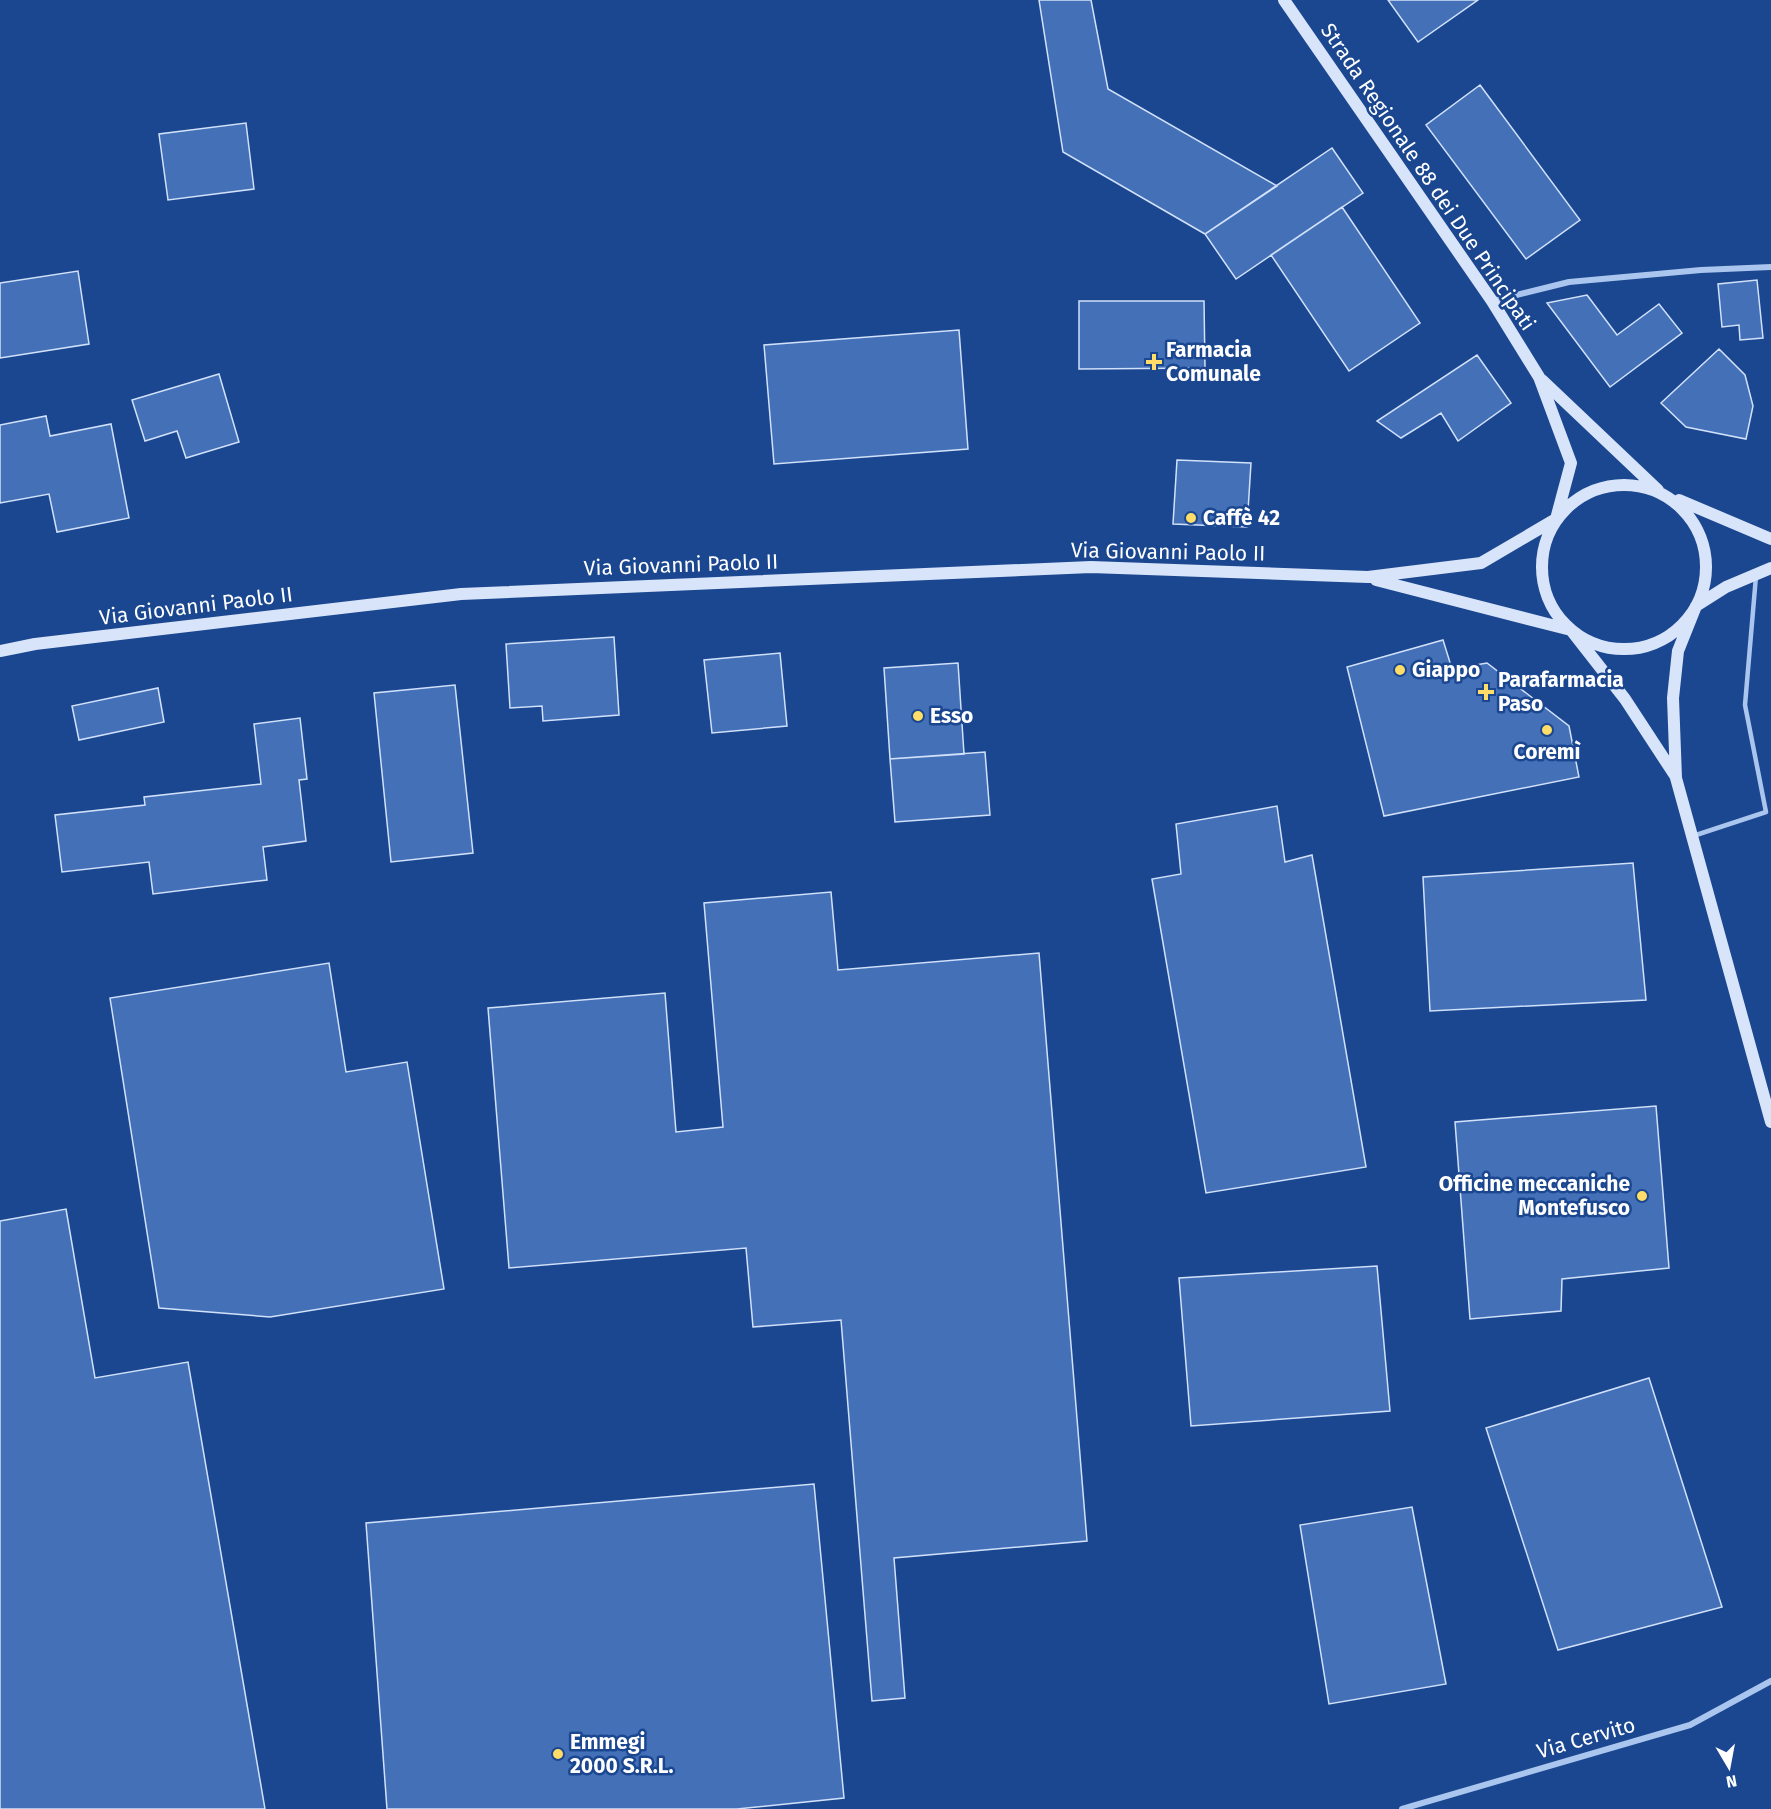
<svg xmlns="http://www.w3.org/2000/svg" width="1771" height="1809" viewBox="0 0 1771 1809" font-family="'Fira Sans',sans-serif">
	<rect width="100%" height="100%" fill="#1b4790"/>
	<path fill="#4470b8" stroke="#d1e1fa" stroke-width="1.5" d="M1039,0H1091L1108,89L1277,186L1205,234L1063,152Z
		M1388,0H1478L1418,42Z
		M1480,85L1580,220L1526,259L1426,125Z
		M246,123L254,189L168,200L159,134Z
		M1332,148L1363,193L1236,279L1205,234Z
		M1342,207L1420,323L1349,371L1271,255Z
		M78,271L89,344L0,358V283Z
		M1757,280L1763,338L1740,340L1739,325L1722,327L1718,284Z
		M1587,295L1617,335L1659,304L1682,333L1610,387L1547,303Z
		M1079,301H1204L1205,368L1079,369Z
		M959,330L968,449L774,464L764,345Z
		M1719,349L1745,375L1753,406L1746,439L1686,427L1661,403Z
		M1477,355L1511,403L1458,441L1441,413L1401,438L1377,421Z
		M219,374L239,442L186,458L177,431L145,441L132,400Z
		M46,416L50,436L111,424L129,518L57,532L49,494L0,503V425Z
		M1177,460L1251,463L1247,527L1173,524Z
		M614,637L619,715L543,721L542,706L510,708L506,644Z
		M1443,640L1452,669L1487,663L1569,726L1579,777L1384,816L1347,667Z
		M780,653L787,726L712,733L704,660Z
		M958,663L964,754L890,759L884,668Z
		M455,685L473,853L391,862L374,693Z
		M158,688L164,722L79,740L72,706Z
		M300,718L307,779L299,780L306,841L263,847L267,880L153,894L149,862L62,872L55,815L145,805L144,797L261,784L254,724Z
		M985,752L990,815L895,822L890,759Z
		M1277,806L1285,862L1312,855L1366,1167L1206,1193L1152,879L1181,874L1176,824Z
		M1633,863L1646,1000L1430,1011L1423,877Z
		M831,892L838,970L1039,953L1087,1541L894,1558L905,1698L872,1701L841,1320L753,1327L746,1248L509,1268L488,1008L665,993L676,1132L723,1127L704,903Z
		M329,963L346,1072L407,1062L444,1289L270,1317L159,1308L110,998Z
		M1656,1106L1669,1268L1562,1279L1561,1311L1470,1319L1455,1122Z
		M66,1209L95,1378L188,1362L265,1809H0V1221Z
		M1377,1266L1390,1411L1191,1426L1179,1278Z
		M1649,1378L1722,1607L1558,1650L1486,1428Z
		M814,1484L844,1798L737,1809H387L366,1523Z
		M1412,1507L1446,1684L1329,1704L1300,1525Z"/>
	<g fill="none" stroke-linecap="round" stroke-linejoin="round">
		<path stroke="#aac5ee" stroke-width="4.5" d="M1693,836L1766,812L1745,705L1756,576"/>
		<path stroke="#aac5ee" stroke-width="6" d="M1492,301L1569,282L1701,270L1771,267
			M1402,1809L1690,1725L1771,1681"/>
		<path stroke="#d8e4fa" stroke-width="12" d="M1542,380L1658,490
			M1542 567a82 82 0 1 1 164 0a82 82 0 1 1-164 0Z
			M1679,500L1771,539
			M1771,568L1726,587L1696,606L1678,651L1673,698L1676,778L1771,1122
			M1376,580L1571,630L1625,699L1676,777
			M0,651L35,644L461,594L1091,567L1368,577L1481,563L1556,519L1571,463L1539,377L1492,301L1284,0"/>
	</g>
	<g fill="#ffdd68" stroke="#1b4790" stroke-width="2">
		<path d="M1151 353h6v6h6v6h-6v6h-6v-6h-6v-6h6z"/>
		<circle cx="1191" cy="518" r="6"/>
		<circle cx="1400" cy="670" r="6"/>
		<path d="M1483 683h6v6h6v6h-6v6h-6v-6h-6v-6h6z"/>
		<circle cx="918" cy="716" r="6"/>
		<circle cx="1547" cy="730" r="6"/>
		<circle cx="1642" cy="1196" r="6"/>
		<circle cx="558" cy="1754" r="6"/>
	</g>
	<g text-anchor="middle" dominant-baseline="central" stroke-width="5" stroke-linejoin="round" paint-order="stroke">
		<g font-size="21" fill="#fff" stroke="#1b4790">
			<text transform="translate(1428 177) rotate(56)">Strada Regionale 88 dei Due Principati</text>
			<text transform="translate(1168 552) rotate(1)">Via Giovanni Paolo II</text>
			<text transform="translate(681 565) rotate(-2)">Via Giovanni Paolo II</text>
			<text transform="translate(196 606) rotate(-7)">Via Giovanni Paolo II</text>
			<text transform="translate(1586 1738) rotate(-16)">Via Cervito</text>
		</g>
		<g font-size="21" font-weight="bold" fill="#fff" stroke="#1b4790" text-anchor="start">
			<text x="1166" y="350">Farmacia<tspan x="1166" dy="24">Comunale</tspan></text>
			<text x="1203" y="518">Caffè 42</text>
			<text x="1412" y="670">Giappo</text>
			<text x="1498" y="680">Parafarmacia<tspan x="1498" dy="24">Paso</tspan></text>
			<text x="930" y="716">Esso</text>
			<text x="1547" y="752" text-anchor="middle">Coremì</text>
			<text x="1630" y="1184" text-anchor="end">Officine meccaniche<tspan x="1630" dy="24">Montefusco</tspan></text>
			<text x="570" y="1742">Emmegi<tspan x="570" dy="24">2000 S.R.L.</tspan></text>
		</g>
	</g>
	<g transform="translate(1729 1767) rotate(170)" stroke="#1b4790" stroke-width="4.5" paint-order="stroke">
	<path d="M0-4.5L10 22L0 15L-10 22Z" fill="#ffffff"/>
	<text y="-9" font-size="16" font-weight="bold" text-anchor="middle" fill="#ffffff">N</text>
	</g>
</svg>
